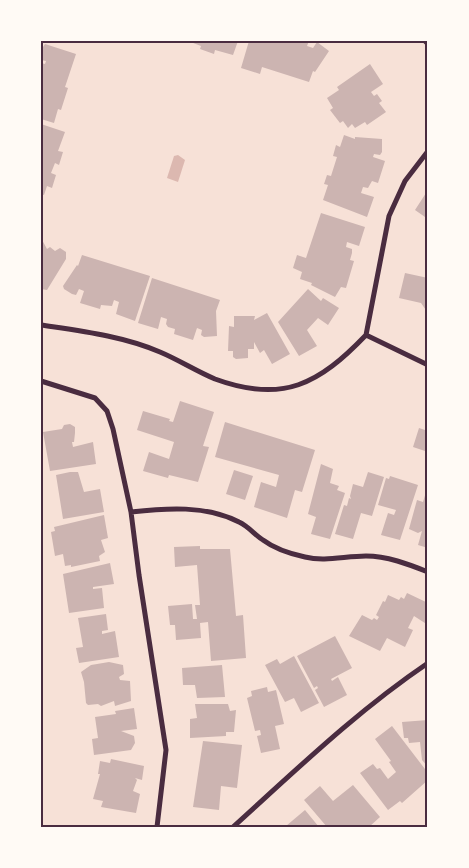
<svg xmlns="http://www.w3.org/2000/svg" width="469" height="868" viewBox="0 0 469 868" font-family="'Nunito Sans',sans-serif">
	<rect width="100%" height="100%" fill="#f7e1d7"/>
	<path fill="#dcb8b0" d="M178,155L185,160L178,182L167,178L174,156Z"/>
	<path fill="#ccb4b1" d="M188,41H238L233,55L215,50L214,54L200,49L201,46Z
		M249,41H309L307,46L313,48L317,42L329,51L315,72L313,71L309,82L262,67L260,74L241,68Z
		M45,44L76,54L65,87L68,88L61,110L58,109L54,123L41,119V63L45,64L46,61L41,60V50Z
		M370,64L383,84L371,92L374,96L377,94L382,101L379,103L386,112L367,125L365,122L355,128L352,124L348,128L343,121L340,123L330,110L333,108L327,98L339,90L337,87Z
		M41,124L65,132L58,151L63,152L59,165L55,163L51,173L56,175L52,188L47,186L44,195L41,194Z
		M344,135L355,139V137L382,139V152L380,155L374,154L373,157L385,161L378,183L372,181L368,188L363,187L361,193L374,197L367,217L323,200L328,185L324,184L327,175L331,176L337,157L333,156L336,145L340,147Z
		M426,193L428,212L425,217L415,210Z
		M321,213L365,227L359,246L347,242L346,247L352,249V253L350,260L354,261L346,288L341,287L335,297L311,285L312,283L300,279L302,272L293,268L297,255L306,258Z
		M41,238L47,249L50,247L55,251L60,248L66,252V259L47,290L41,289Z
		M82,255L150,276L135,321L116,314L119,302L114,300L112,306L101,305L100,309L80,303L84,291L79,289L76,295L72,294L64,289L63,286L77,265L78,266Z
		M405,273L428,278V313L421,303L399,298Z
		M152,278L220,300L216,311L217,336L204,337L201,335L202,330L197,328L193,340L174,334L175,329L168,327L166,324L167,319L161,317L158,329L138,323Z
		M308,289L321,301L323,298L339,308L328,325L318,318L307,330L317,346L299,356L278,322Z
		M267,313L290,354L272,364L264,350L260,353L254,342V349H248V358L236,359L233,357V351H228L229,326L234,327V316H255L254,320Z
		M180,401L214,412L203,446L209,447L198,482L169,475L168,478L143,471L149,452L169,459L174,442L137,430L143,411L170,419L169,421L173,422Z
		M225,422L315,450L302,492L295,490L287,518L254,507L261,482L276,487L279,475L215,457Z
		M428,423V452L413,447L419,428L425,430Z
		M70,424L75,427V433L74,442H72L73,447L93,442L96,464L50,471L43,432L62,429L64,425Z
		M321,464L333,469L330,483L339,486L337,490L345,493L330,539L311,534L316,517L308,514Z
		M234,470L253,476L245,500L226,494Z
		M70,472H78L84,492L100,489L104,512L63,519L56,475Z
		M368,472L384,477L372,516L361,513L353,539L335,534L344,505L347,506L349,498L351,499L350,496L353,484L363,487Z
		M390,476L418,485L400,540L381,535L388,513L394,515L396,510L378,505L386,478L389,479Z
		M426,492H428V548L418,545L422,531L418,533L409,529L417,500L423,502Z
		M104,515L108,538L101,540L105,552L99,556L100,561L71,567V565L65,566L63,554L55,556L51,532L55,531L54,527Z
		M200,546V549H230L236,616L243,615L246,658L211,661L208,622L200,623L201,638L176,640L175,625H170L168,606L192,604L193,619H197L195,605H200L197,565L175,567L174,547Z
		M110,563L114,584L93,587V589L102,588L104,608L69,613L63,574Z
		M407,593L428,603V625L414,616L408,628L413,630L405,647L387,638L380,651L349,636L362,615L372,620L374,618L377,620L379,617L376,615L383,601L385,602L388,595L399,600L401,597L404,599Z
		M106,614L108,630L102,631V634L115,631L119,657L79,663L76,648L83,647L78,618Z
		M335,636L352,668L331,679L332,681L338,677L347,695L324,707L315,690L318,688L317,686L314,688L297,656Z
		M294,656L319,703L301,712L294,698L285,702L265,665L277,659L280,664Z
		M109,662L123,665L124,674L119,677L120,680L130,681L131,701L115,706L114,701L101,706L98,704L88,705L86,703L84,682L81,672L91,665Z
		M222,665L225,697L197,698L195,685H183L182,668Z
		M267,687L268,692L276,690L284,724L275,726L280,749L261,753L257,736L261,735L260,730L255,731L247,698L252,696L251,691Z
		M195,704H228L230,711L236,710L234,732H226V736L190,738V719L197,718Z
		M134,708L137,729L121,731L134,736L135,743L131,750L94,755L92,739L98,738L95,717L116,714L115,711Z
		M428,720V767L422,760L420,742L409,743L408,738H404L402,722Z
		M392,726L428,773V780L402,803L400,801L388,810L360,773L373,764L377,769L380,768L388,779L396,772L389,762L391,761L375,739Z
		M203,741L242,745L237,788L221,786L219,810L193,807Z
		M111,759L144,766L142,780L135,778L137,780L133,791L140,794L136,813L101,807L103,801L93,799L100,774H98L100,761L110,763Z
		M353,785L380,817L369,827H327L304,800L320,786L333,801Z
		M305,810L319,827H287L286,826Z"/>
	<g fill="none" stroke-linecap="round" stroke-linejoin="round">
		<path stroke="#4a2c40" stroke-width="5" d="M425,41L428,44
			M41,325C81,331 123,336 160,352C179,360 196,371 215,379C283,404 319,384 366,335
			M366,335L389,216L405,181L428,151
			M366,335L428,365
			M41,381L95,398L107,411L113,429L131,512L139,575L166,750L157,827
			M131,512C166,508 206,505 239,522C248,526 255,535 263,540C275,549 291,554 305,557C325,562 345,556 366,556C387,556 408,564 428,572
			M233,827C296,770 357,711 428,663"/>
	</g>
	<rect width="469" height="868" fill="none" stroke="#fffaf5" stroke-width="85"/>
	<rect x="42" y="42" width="384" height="784" fill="none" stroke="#4a2c40" stroke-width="2"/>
</svg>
